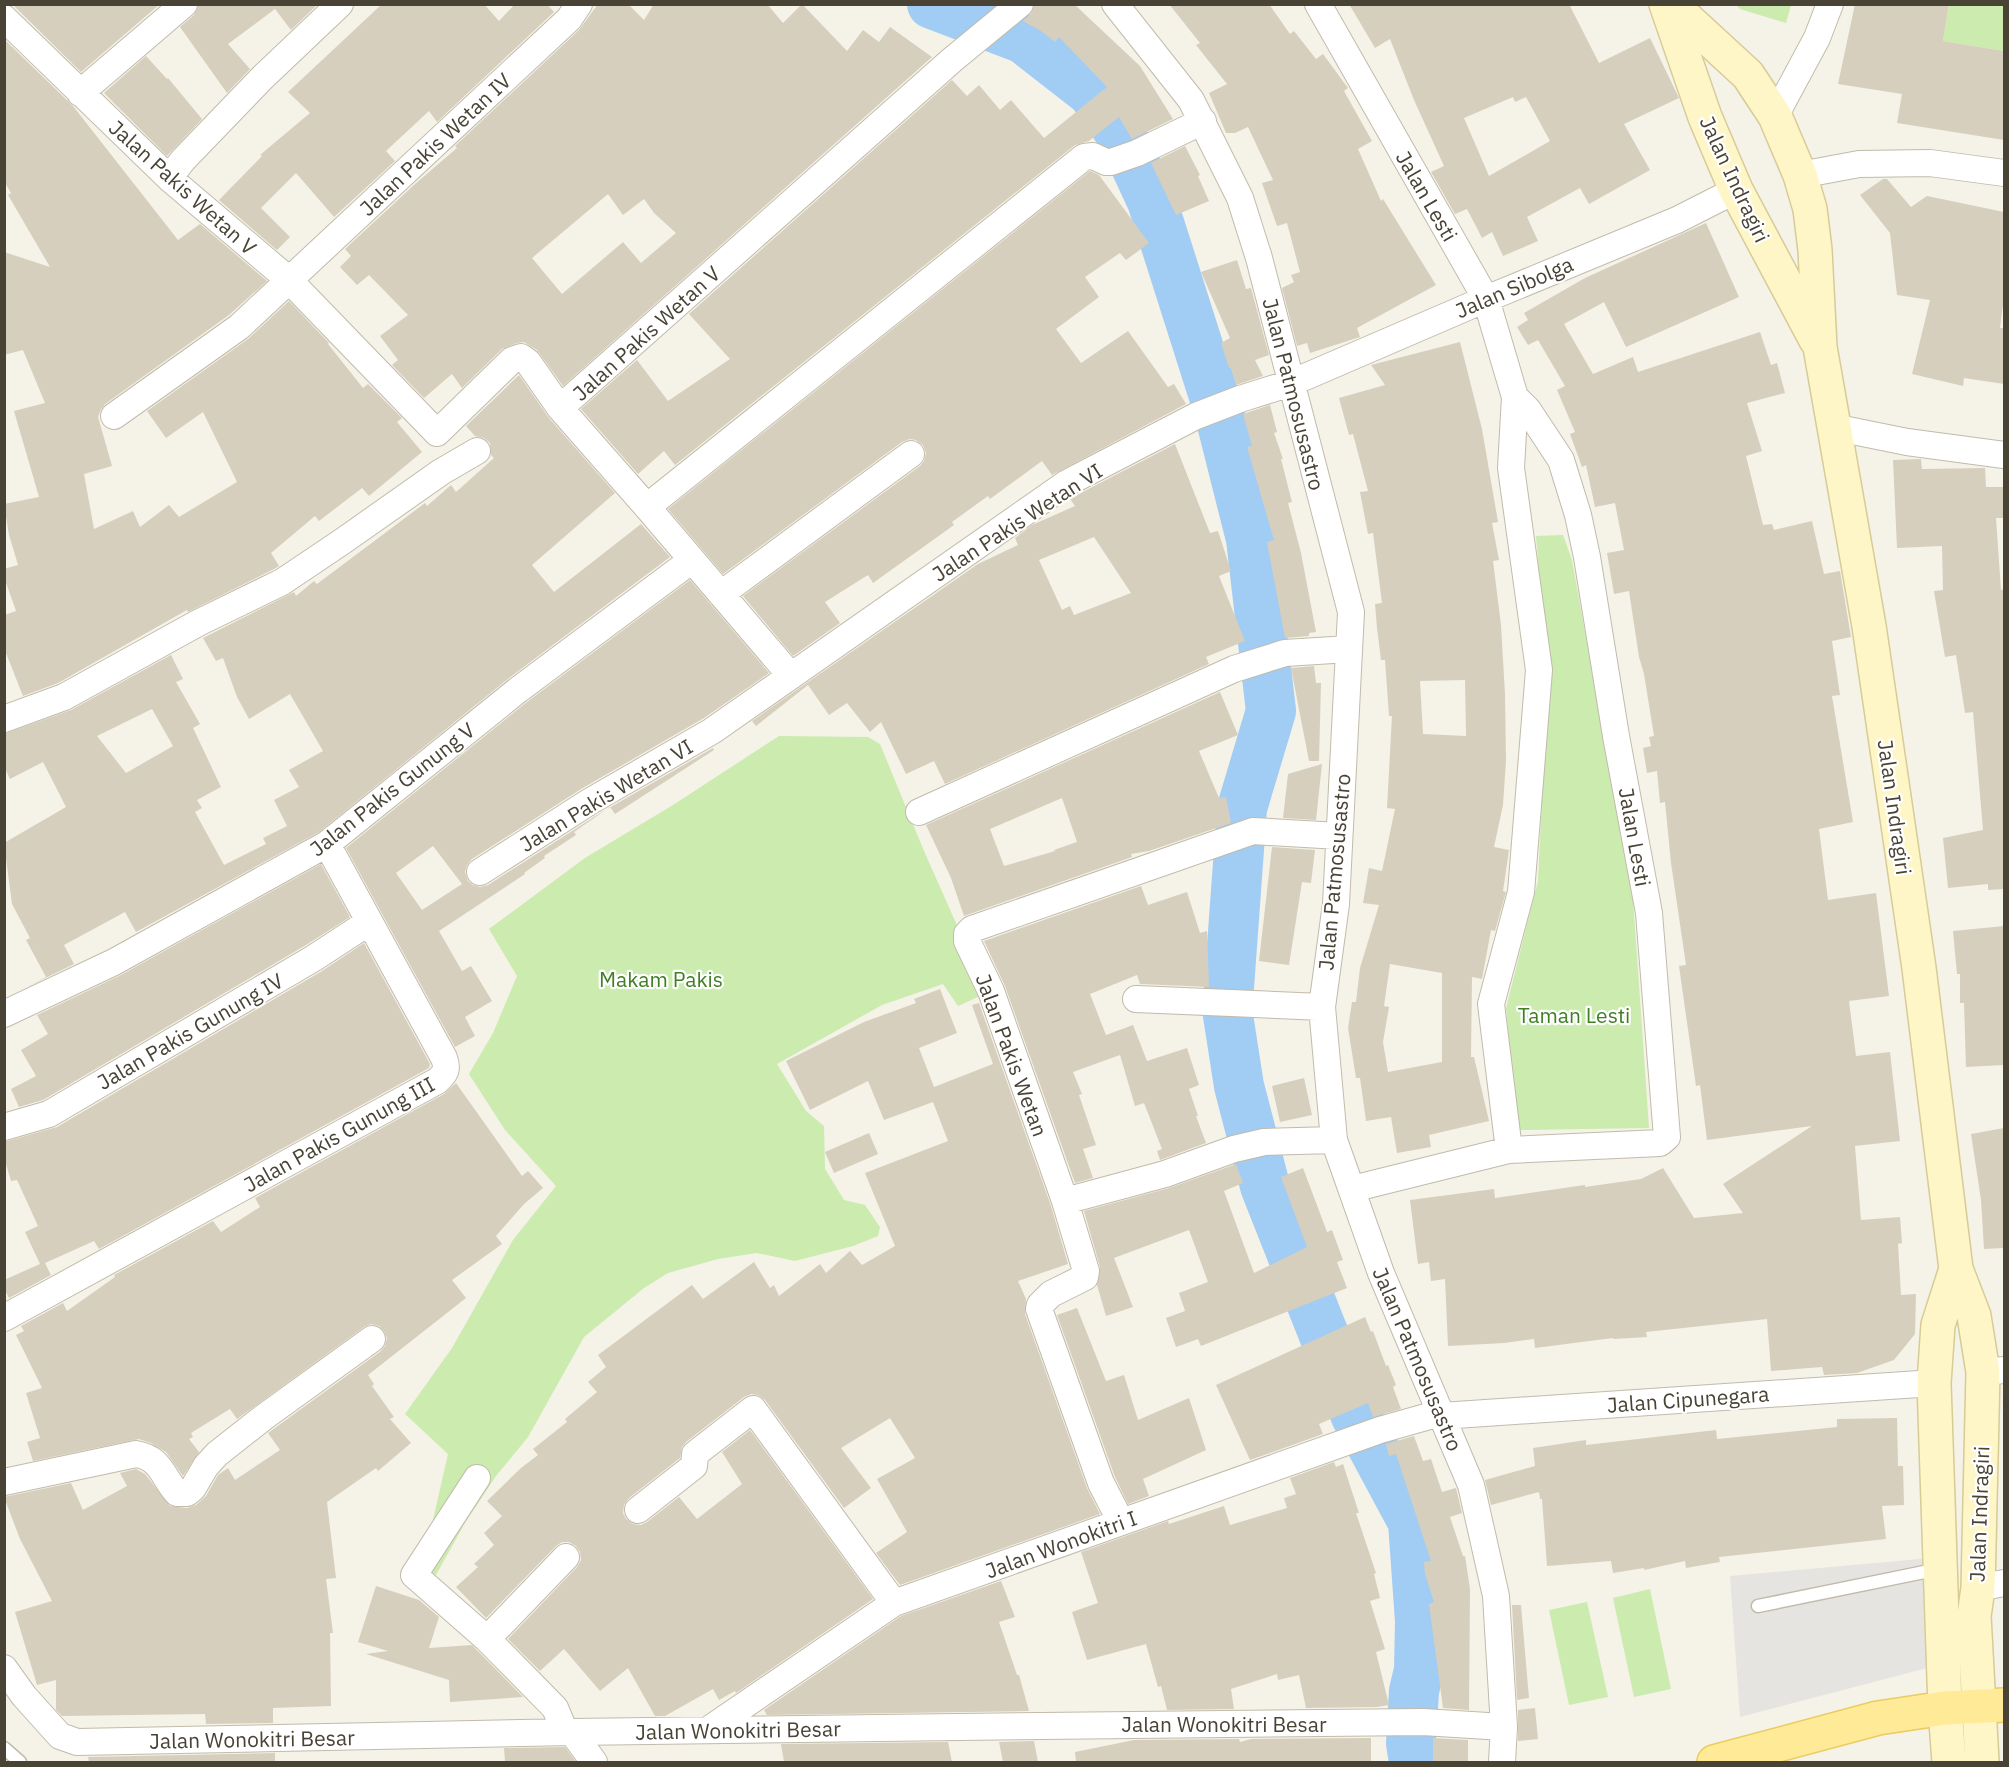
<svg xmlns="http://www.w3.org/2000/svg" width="2009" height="1767" viewBox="0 0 2009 1767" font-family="'IBM Plex Sans',sans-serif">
	<rect width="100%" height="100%" fill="#f5f2e8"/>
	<path fill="#cbebaf" d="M1736,5H1791L1786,23L1740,9Z
		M1949,5H2004V51L1943,41Z
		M1563,535L1572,560L1633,899L1649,1128L1518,1130L1506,1008L1538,881L1548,676L1536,536Z
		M779,736L868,737L880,744L924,851L987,993L958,1006L943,984L882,1005L777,1064L806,1111L824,1126L825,1169L844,1200L865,1205L880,1227L878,1236L853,1246L795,1261L757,1253L718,1259L668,1273L644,1288L584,1337L528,1437L496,1476L465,1523L436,1575L422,1568L448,1454L405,1414L452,1348L513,1240L556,1186L505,1130L469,1074L493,1033L517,976L489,929L585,858L673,805Z
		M1650,1589L1671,1689L1634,1697L1613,1598Z
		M1587,1602L1608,1697L1569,1705L1549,1610Z"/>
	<path fill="#e6e4e0" d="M1931,1558V1667L1740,1717L1730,1576Z"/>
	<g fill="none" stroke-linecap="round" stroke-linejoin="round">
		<path stroke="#a1ccf4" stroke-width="50" d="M932,4L1024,39L1092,92L1121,134L1152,201L1219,412L1251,539L1271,711L1242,808L1228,1001
			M1227,1009L1239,1086L1265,1186L1356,1416L1413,1522L1420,1621L1419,1670L1414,1691L1411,1743L1414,1762"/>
	</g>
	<path fill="#d7cfbd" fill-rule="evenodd" d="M12,4H160L81,72Z
		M199,4H318L291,30L275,9L228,44L250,69L227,93L180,27L194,15Z
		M382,4H484L499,21L515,4H547L554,12L437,122L429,111L386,151L395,161L334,217L296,173L261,208L290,237L277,250L219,200L262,156L260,155L310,113L288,92Z
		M598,4H628L644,20L654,4H767L783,23L802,4L847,51L863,30L879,42L890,27L932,57L563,386L537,350L524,342L517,343L502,349L462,388L452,374L424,398L392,365L398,360L380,336L408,315L369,275L357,285L340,267L351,256L345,249L415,184L457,148L455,146L579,30ZM608,194L623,215L644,199L654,213L676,233L641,263L623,242L562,294L532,258Z
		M1035,4H1074L1140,66L1173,119L1132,139L1119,117L1089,141L1075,145L675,465L664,451L638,474L581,409L637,360L668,401L730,359L689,314L952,80L967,96L979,85L1000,110L1011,100L1044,138L1107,87L1059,37L1055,42L1041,31L1023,21L1030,15Z
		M1169,4H1269L1290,34L1294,31L1316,59L1323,54L1348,88L1344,91L1372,141L1358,149L1381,201L1383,199L1436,285L1357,328L1360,337L1310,353L1307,343L1297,346L1282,288L1294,282L1291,275L1300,272L1287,223L1277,226L1262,183L1273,180L1248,127L1235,133H1226L1209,93L1227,84L1196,45L1200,43Z
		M1349,4H1569L1599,63L1650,38L1679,98L1624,124L1650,170L1589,204L1580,188L1527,217L1538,241L1503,256L1492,232L1482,238L1467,209L1455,214L1431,172L1444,166L1414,100L1390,39L1375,48ZM1513,97L1515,102L1526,97L1550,141L1489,176L1464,118Z
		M1855,4H1949L1943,41L2004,51V140L1897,123L1902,94L1838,84Z
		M6,41L73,106L178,240L200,224L267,281L229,315L105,404L101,409L98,417L112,466L84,474L94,529L133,511L140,527L169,505L179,517L237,482L203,412L166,438L147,411L248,339L289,301L329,343L328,344L363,388L368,384L402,418L397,422L422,452L369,496L362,488L319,521L315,516L271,553L279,566L274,569L188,612L187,610L58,683L23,696L4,648V615L16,611L4,577V569L18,565L9,535L4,504L39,497L14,411L45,403L23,350L4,355V252L50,267L8,195L11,193L4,181V42Z
		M146,56L167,79L168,78L202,119L167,156L104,93Z
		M1185,146L1200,175L1198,176L1209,201L1176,215L1151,163Z
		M1090,171L1099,175L1149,243L1126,260L1120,253L1085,277L1099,297L1056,329L1081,363L1128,331L1168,387L1174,384L1186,404L1052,475L1042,461L990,499L988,496L952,522L954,525L873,583L868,575L825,602L840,623L793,656L743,596L920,466L924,461L926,453L923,445L916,440L910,439L902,442L723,574L668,509Z
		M1883,179H1887L1911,207L1927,196L2004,212V297L2000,328H2004V384L1964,378L1963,386L1912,374L1930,300L1897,295L1890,233L1860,195Z
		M1706,223L1739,297L1626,347L1604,302L1564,324L1593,374L1633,357L1638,372L1760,332L1771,365L1777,363L1785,393L1747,403L1762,451L1746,456L1763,525L1772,524L1774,530L1812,521L1824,574L1840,571L1851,637L1832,641L1840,695L1832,696L1853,822L1819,829L1828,900L1876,893L1889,996L1849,1001L1856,1056L1890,1052L1900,1141L1855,1146L1861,1220L1900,1217L1902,1243L1898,1244L1901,1295L1916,1294L1915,1334L1894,1360L1857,1373L1824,1375L1822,1367L1771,1371L1767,1319L1646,1332L1647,1337L1614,1339L1613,1338L1535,1348L1534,1339L1504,1343L1448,1346L1445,1279L1431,1281L1429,1262L1418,1264L1410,1200L1494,1189L1495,1198L1585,1185V1187L1641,1179L1663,1168L1694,1218L1743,1213L1723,1184L1812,1126L1707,1140L1700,1085L1696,1086L1679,966L1686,965L1671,863L1665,802L1660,803L1657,771L1647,773L1643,748L1651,746L1649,737L1654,736L1644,674L1639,657L1629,591L1614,594L1607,553L1624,550L1615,503L1595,507L1586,465L1582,467L1570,434L1575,432L1557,390L1565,386L1538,340L1528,345L1517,327L1528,320L1524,313L1585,278Z
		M1237,260L1246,289L1251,288L1269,355L1255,360L1263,376L1236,385L1231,368H1229L1221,343L1230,338L1201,272Z
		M1460,342L1482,429L1498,522L1492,523L1499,560L1493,561L1501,625L1505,694L1506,761L1503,805L1494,847L1509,850L1503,891L1506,892L1495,931L1491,930L1482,979L1472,977L1471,1057H1474L1489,1121L1429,1135L1431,1147L1397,1153L1391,1117L1366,1121L1360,1078H1356L1348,1028L1352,1002H1356L1360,968L1379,905L1363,903L1369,868L1382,871L1395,809L1387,808L1392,716H1389L1385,660H1381L1377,628L1375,604L1382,603L1373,533L1368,534L1360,492L1368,491L1353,434L1349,435L1339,398L1385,385L1371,365ZM1465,680L1466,736L1423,734L1420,681ZM1390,964L1442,973V1062L1388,1072L1383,1042L1389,1007L1384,1006Z
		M519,375L549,418L615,493L532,565L554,592L641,524L670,557L509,678L319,832L136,932L125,912L64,945L74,964L29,986L46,977L26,940L30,938L12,904L4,843L66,807L43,762L10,779L4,766V734L71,710L171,655L183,679L176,682L200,724L193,728L221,787L197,800L202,808L195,812L224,865L266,844L263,838L287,826L274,800L299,787L289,770L323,751L290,694L249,719L237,697L223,658L216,661L203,638L294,592L296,596L314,581L317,584L425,503L427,506L451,485L456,492L494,458L491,455L490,443L484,438L475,436L466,426ZM152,709L173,746L126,773L97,736Z
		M1270,405L1277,432L1274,433L1283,459H1281L1292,502L1288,503L1301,553L1316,632L1309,633V636L1285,638L1267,542L1274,540L1247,447L1252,446L1243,414Z
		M1175,444L1210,533L1218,531L1231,571L1219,576L1245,641L1206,657L1209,664L945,784L934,761L906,774L881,722L870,732L847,703L829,715L808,685L756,726L752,721L978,564L1018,545L1015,538L1032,525L1075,506L1070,499L1075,496ZM1094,537L1131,593L1074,615L1070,606L1062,610L1039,560Z
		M1921,459L1922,469L1985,468L1986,487H2004V518H1996L2001,590L2004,589V889L1988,890V884L1948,888L1943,838L1983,830L1973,712L1965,713L1956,655L1945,657L1934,591L1943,590L1942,546L1897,548L1893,460Z
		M690,580L769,673L704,718L581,789L472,859L467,865L465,872L468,881L473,885L480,887L488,885L597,815L713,748L714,750L615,814L610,807L574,832L576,835L544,856L545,858L524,873L525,874L439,931L462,971L471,966L492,1001L465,1017L475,1036L455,1047L346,848L527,702ZM433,846L462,884L422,910L396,873Z
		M1314,666L1316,683H1321L1319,761H1309L1291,668Z
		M1220,692L1238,735L1199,751L1219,798L1226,797L1231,823L1149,851L1131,854L1132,857L964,916L951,878L926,825ZM1062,798L1077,842L1054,850L1055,851L1004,866L990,829Z
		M1322,764L1316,820L1283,818L1288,774Z
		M1272,847L1315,850L1311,883L1302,882L1289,965L1259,961Z
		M321,864L350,917L306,945L43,1100L19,1107L11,1089L36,1076L21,1050L48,1034L37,1015L121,975Z
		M1141,886L1148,905L1187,892L1200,933L1207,931L1209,987L1140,984L1137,975L1090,994L1106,1035L1133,1025L1147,1061L1187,1048L1199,1085L1189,1089L1198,1116H1196L1206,1143L1160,1160L1157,1151L1162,1149L1144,1103L1135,1106L1120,1055L1073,1072L1082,1094L1079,1095L1096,1145L1083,1149L1093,1178L1075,1183L1005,986L984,941Z
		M2004,926V1065L1966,1067L1964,1003H1960V974H1957L1953,931Z
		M364,943L430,1064L429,1068L99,1249L94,1241L45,1263L51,1275L9,1298L4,1288V1280L40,1264L25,1232L38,1226L17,1180L11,1181L4,1157V1142L57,1127L322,971Z
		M940,989L957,1033L919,1048L934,1087L993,1064L972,1005L979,1003L1051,1206L1068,1264L1018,1281L1026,1299L1025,1314L1087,1488L1100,1514L900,1585L876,1553L907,1532L877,1479L915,1458L890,1418L841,1448L871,1488L844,1508L765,1400L758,1395L751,1394L744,1397L686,1442L682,1447L680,1458L629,1498L624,1505L623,1513L626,1519L633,1524L641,1525L647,1522L679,1497L697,1519L742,1484L722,1452L750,1430L873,1599L736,1693L735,1691L719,1700L713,1689L665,1716H655L628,1668L600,1691L564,1649L540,1671L508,1639L577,1567L581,1560L580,1552L576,1546L569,1542H562L556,1546L486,1618L456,1587L478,1567L474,1564L494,1545L484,1533L502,1516L487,1501L521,1468L538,1455L533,1449L567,1422L565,1419L597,1392L588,1382L606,1367L598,1355L692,1285L703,1299L754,1262L770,1288L774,1285L779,1296L820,1264L826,1273L850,1251L862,1265L895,1246L865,1173L948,1141L933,1102L884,1120L868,1081L810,1110L786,1061L864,1022L916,1003L914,999Z
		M1304,1078L1312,1115L1280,1122L1272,1086Z
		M456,1083L522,1176L528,1171L543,1188L524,1204L496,1236L502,1244L452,1280L466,1298L368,1375L374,1384L372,1386L394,1417L390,1419L411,1443L378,1471L376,1468L327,1502L336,1578L326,1579L333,1633H330L331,1706L273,1708V1723L206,1724L205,1714L62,1716L56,1710V1680L37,1685L15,1612L52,1601L20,1539L4,1497L71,1483L83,1510L127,1486L120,1473L136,1469L145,1474L170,1506L187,1508L196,1505L206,1496L218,1475L228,1468L235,1480L280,1450L268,1433L381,1351L385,1346L387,1338L384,1331L379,1326L371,1324L364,1327L237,1419L230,1409L191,1433L193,1437L189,1439L199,1452L183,1476L166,1452L151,1443L139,1439L33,1461L27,1442L40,1438L26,1393L42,1388L16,1335L24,1331L21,1326L63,1303L67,1311L115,1277L114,1275L213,1221L221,1232L260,1207L255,1198L444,1094Z
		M2004,1128V1248L1984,1249L1981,1200L1971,1134Z
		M869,1133L878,1154L834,1173L825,1152Z
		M1236,1164L1243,1183L1224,1191L1254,1273L1307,1247L1281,1177L1303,1168L1327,1232L1332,1230L1343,1260L1337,1262L1347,1288L1201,1346L1198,1339L1176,1347L1166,1318L1185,1311L1179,1293L1208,1282L1189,1230L1114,1258L1133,1307L1106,1316L1097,1285L1100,1267L1084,1211L1169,1188Z
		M1077,1308L1106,1381L1124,1375L1138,1420L1189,1398L1206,1450L1143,1479L1149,1496L1128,1504L1115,1477L1057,1315Z
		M1365,1317L1371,1332L1373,1331L1386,1366L1388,1365L1396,1385L1393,1387L1401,1409L1373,1417L1368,1403L1319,1424L1323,1434L1250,1460L1216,1385Z
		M1897,1418L1898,1466H1903L1904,1505L1882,1506L1886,1539L1719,1557L1720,1562L1686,1568L1685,1561L1644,1570V1568L1613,1573L1611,1561L1547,1566L1542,1499H1540L1539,1492L1491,1505L1485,1480L1535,1466L1533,1448L1586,1440V1445L1716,1430L1717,1439L1837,1427V1419Z
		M1414,1436L1423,1461L1431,1459L1442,1492L1456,1488L1462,1513L1450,1517L1463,1556H1465L1470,1589L1469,1710L1443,1708L1429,1604L1434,1602L1425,1574L1424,1562L1431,1561L1396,1454L1389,1456L1386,1444Z
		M1334,1462L1336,1467L1343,1464L1359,1513H1356L1376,1573L1374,1574L1380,1598L1370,1601L1385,1649L1376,1652L1389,1705L1377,1707L1306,1708L1299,1675L1278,1680L1277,1674L1231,1689L1234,1709L1167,1710L1161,1686L1158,1687L1146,1644L1087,1660L1072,1612L1098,1603L1081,1552L1168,1521L1169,1524L1224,1506L1230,1525L1287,1508L1284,1498L1296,1494L1290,1478Z
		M1001,1581L1015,1617L999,1622L1017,1675H1019L1029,1711L767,1715L764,1710L901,1616Z
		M376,1586L419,1600L439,1617L429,1648L472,1645L523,1697L450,1702L449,1680L366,1654L388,1651L358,1642Z
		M1512,1605H1521L1529,1698L1517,1700Z
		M1535,1708L1538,1739L1518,1741V1710Z
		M1371,1738V1762H1076L1075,1752L1134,1740L1239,1739L1240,1742L1251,1739Z
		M1433,1738L1468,1740V1762H1433Z
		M1034,1741L1038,1762H1003L999,1742Z
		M948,1742L952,1762H784L781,1744Z
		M565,1747L576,1762H505L504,1748Z
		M275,1753V1762H89L88,1757Z"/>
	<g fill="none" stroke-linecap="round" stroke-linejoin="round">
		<defs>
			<path id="lane" d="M1758,1606L1939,1569
				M4,1748L20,1762"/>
			<path id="street" d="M1115,4L1191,100L1240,198L1259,258L1351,612L1336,904L1322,1007L1334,1140L1381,1273L1471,1485L1496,1596L1504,1727L1502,1762
				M1318,4L1486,299L1515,397L1511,468L1539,670L1521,892L1491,1004L1509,1150
				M4,18L169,178L288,279L437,433L512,360L521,357L528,362L560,408L647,507L791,676
				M80,93L184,4
				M1775,116L1817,38L1830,4
				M1800,175L1859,164L1930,163L2004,173
				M169,178L183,160L263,77L340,4
				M560,408L952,60L1020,4
				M114,416L239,327L569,19L579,4
				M1833,427L1907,442L2004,455
				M647,507L1084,157L1093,156L1106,162H1111L1137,153L1203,121
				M721,594L911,454
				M4,719L64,697L198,623L282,582L343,541L441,472L477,451
				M919,812L1234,669L1285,653L1349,649
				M480,872L589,802L712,731L1067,483L1196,416L1240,399L1291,383L1486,299L1677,220L1736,190
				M1136,999L1322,1007
				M4,1014L114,962L327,844L518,690L692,560
				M4,1127L49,1114L314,958L369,922
				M1352,1189L1509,1150L1660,1143L1667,1137L1649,913L1616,736L1587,557L1578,515L1561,460L1528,410L1515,397
				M1065,1201L1165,1174L1234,1149L1264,1142L1334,1140
				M4,1318L437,1081C446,1073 448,1069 444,1058L327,844
				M1983,1372L2004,1370
				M1441,1416L1934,1383
				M477,1478L414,1575L487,1639L555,1708L565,1732
				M4,1482L136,1454C161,1458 162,1476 177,1493H187L193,1488L206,1466L217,1454L264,1417L372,1339
				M638,1510L694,1466L695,1454L753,1409L894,1603
				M1121,1522L1101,1483L1039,1309L1040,1305L1051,1294L1085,1277L1086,1271L1065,1201L991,991L967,941V934L972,929L1253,831L1339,836
				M1978,1588L2004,1583
				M487,1639L566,1557
				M4,1668L24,1696L60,1736L77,1742L572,1732L1041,1726L1423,1722L1504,1727
				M708,1730L894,1603L1380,1430L1440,1413
				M572,1732L594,1762"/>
			<path id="secondary" d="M1666,4L1705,117L1736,190L1816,340
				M1671,4L1748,75L1775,116L1800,175L1810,209L1815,250L1820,347L1869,626L1919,968L1956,1269L1974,1316L1983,1372L1978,1588L1974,1616L1982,1762
				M1949,1762L1945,1708L1934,1383L1938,1325L1956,1269"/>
			<path id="primary" d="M1714,1762L1878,1718L1945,1708L2004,1705"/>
		</defs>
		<use href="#lane" stroke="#c1bbaa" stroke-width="15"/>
		<use href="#street" stroke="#c1bbaa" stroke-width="28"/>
		<use href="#secondary" stroke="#d7cb96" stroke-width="36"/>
		<use href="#primary" stroke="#eacc60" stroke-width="36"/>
		<use href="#lane" stroke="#fff" stroke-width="12"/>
		<use href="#street" stroke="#fff" stroke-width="26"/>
		<use href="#secondary" stroke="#fff6c8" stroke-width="33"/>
		<use href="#primary" stroke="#ffea97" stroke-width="33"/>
	</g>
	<g text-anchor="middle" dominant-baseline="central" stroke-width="4.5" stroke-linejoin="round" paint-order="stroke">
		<g font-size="21" fill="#494336" stroke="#fff">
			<text transform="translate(435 144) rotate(-43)">Jalan Pakis Wetan IV</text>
			<text transform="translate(1735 179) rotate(65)">Jalan Indragiri</text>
			<text transform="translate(183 187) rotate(42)">Jalan Pakis Wetan V</text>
			<text transform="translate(1427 196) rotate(60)">Jalan Lesti</text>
			<text transform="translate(1514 287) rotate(-23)">Jalan Sibolga</text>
			<text transform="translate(646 333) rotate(-42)">Jalan Pakis Wetan V</text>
			<text transform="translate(1294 394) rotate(76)">Jalan Patmosusastro</text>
			<text transform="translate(1017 522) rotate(-33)">Jalan Pakis Wetan VI</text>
			<text transform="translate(392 789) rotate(-38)">Jalan Pakis Gunung V</text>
			<text transform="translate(606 795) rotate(-31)">Jalan Pakis Wetan VI</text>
			<text transform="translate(1895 807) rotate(82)">Jalan Indragiri</text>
			<text transform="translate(1635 837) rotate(80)">Jalan Lesti</text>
			<text transform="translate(1334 872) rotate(-85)">Jalan Patmosusastro</text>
			<text transform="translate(190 1031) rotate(-30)">Jalan Pakis Gunung IV</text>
			<text transform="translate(1012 1055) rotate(70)">Jalan Pakis Wetan</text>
			<text transform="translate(339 1134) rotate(-29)">Jalan Pakis Gunung III</text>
			<text transform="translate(1418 1359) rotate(67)">Jalan Patmosusastro</text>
			<text transform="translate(1688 1399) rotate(-4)">Jalan Cipunegara</text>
			<text transform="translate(1979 1514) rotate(-88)">Jalan Indragiri</text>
			<text transform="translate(1061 1544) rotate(-20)">Jalan Wonokitri I</text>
			<text x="1224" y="1724">Jalan Wonokitri Besar</text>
			<text transform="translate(738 1730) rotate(-1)">Jalan Wonokitri Besar</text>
			<text transform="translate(252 1739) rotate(-1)">Jalan Wonokitri Besar</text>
		</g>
		<g font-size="21" fill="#407f25" stroke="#fff">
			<text x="661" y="979">Makam Pakis</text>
			<text x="1574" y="1015">Taman Lesti</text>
		</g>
	</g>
	<rect width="2009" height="1767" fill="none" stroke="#494336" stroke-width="12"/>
</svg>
